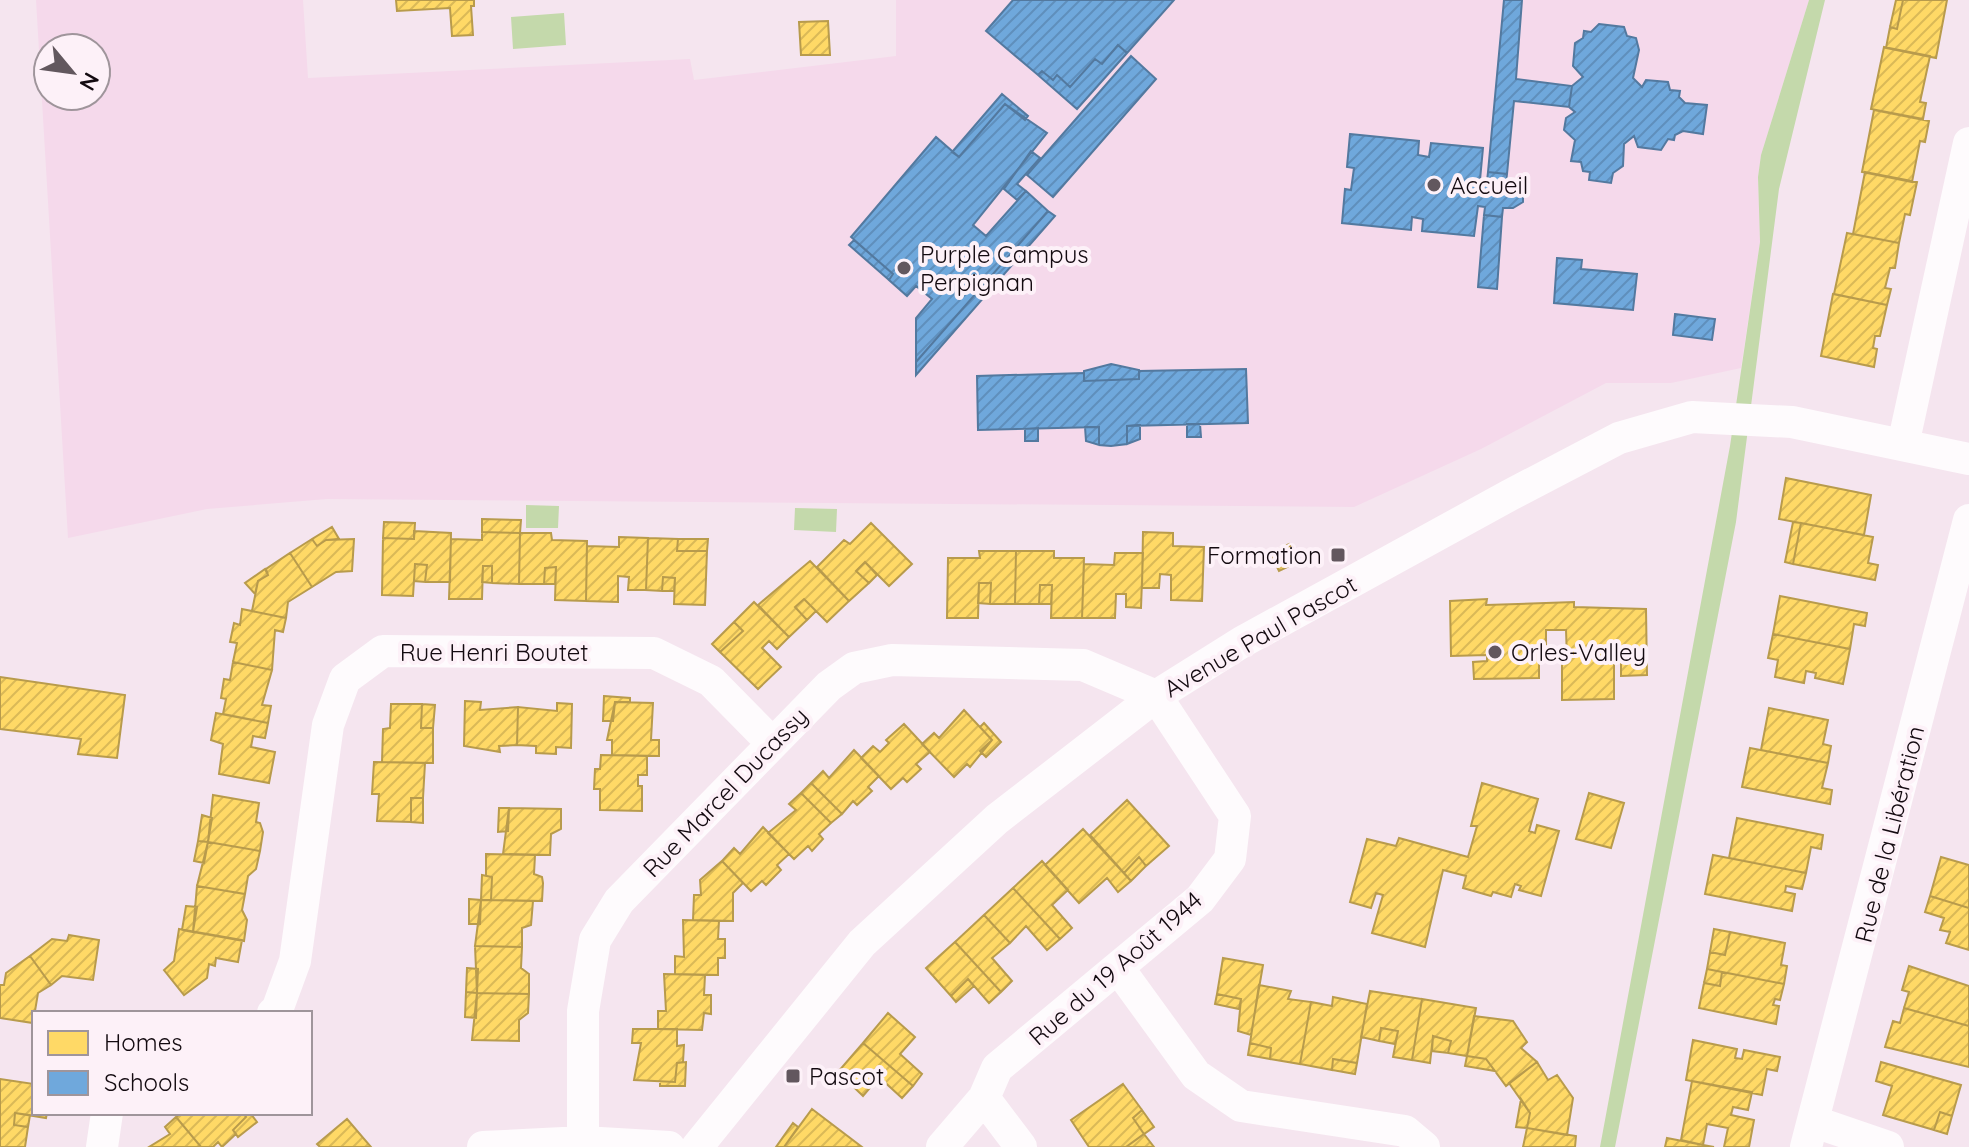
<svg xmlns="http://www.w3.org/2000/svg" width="1969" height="1147" viewBox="0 0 1969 1147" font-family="Quicksand,sans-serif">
	<defs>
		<pattern id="homes-hatch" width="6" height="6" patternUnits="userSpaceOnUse" patternTransform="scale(2)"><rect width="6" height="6" fill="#ffd966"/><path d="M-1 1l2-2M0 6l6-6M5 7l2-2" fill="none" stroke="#dab957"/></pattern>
		<pattern id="schools-hatch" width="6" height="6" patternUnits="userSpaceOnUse" patternTransform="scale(2)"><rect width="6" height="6" fill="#6fa8dc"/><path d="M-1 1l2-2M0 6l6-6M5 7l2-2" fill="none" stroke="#5f8fbc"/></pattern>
	</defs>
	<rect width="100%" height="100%" fill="#f5e5ef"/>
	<path fill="#f5d9eb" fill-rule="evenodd" d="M36,0H303L308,78L690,59L694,80L896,56V0H1809L1761,155L1758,177L1760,242L1741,368L1671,383H1606L1481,449L1354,507L327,499L207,509L68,538ZM48,48H96V96H48Z"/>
	<path fill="#c4d9ab" d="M1809,0H1825L1779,189L1736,522L1615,1147H1600L1730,446L1760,242L1758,177L1761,155Z
		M564,13L566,45L513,49L511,17Z
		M526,505L559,506L558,528H526Z
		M795,508L837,509L836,532L794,530Z"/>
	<path fill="url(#homes-hatch)" stroke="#b89b4c" stroke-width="2" d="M396,0H474V6H471L473,35L452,36L450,8L397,11Z
		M1896,0H1903L1897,29L1890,27Z
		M1903,0H1947L1936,58L1886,48L1890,27L1897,29Z
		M828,21L830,55H801L799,22Z
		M1884,47L1930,56L1920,102L1926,103L1923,119L1871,109Z
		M1874,110L1929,121L1925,142L1920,141L1912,182L1862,172Z
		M1865,172L1917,182L1910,215L1905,214L1899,243L1853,234Z
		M1847,233L1899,243L1895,268H1890L1885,288L1891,289L1887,305L1834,294Z
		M1833,294L1887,305L1880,336H1875L1873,348L1877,349L1874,367L1821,356Z
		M1786,478L1871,495L1864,535L1779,519Z
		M482,519L521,520L520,533L482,532Z
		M384,522L415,523L414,539L383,538Z
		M1793,522L1801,523L1793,564L1785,562Z
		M871,523L912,564L889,586L865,562L856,571L869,583L849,601L817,567L844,540L850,544Z
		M1801,523L1873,537L1868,563L1878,565L1875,580L1793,564Z
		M332,527L339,539L326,540L317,546L312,539Z
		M414,531L451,533L450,582H425L427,565L415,564L413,596L382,595L383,538L414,539Z
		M482,532L520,533L519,584L492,583V566H483L482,599H449L451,539L482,540Z
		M1143,532L1173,533V546L1204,547L1202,601L1171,600V575L1160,574L1159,588H1142Z
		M520,533H551L552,540L587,541L586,601L555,600L556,567L545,568L544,584H519Z
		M619,537L648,538L646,590H628L629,577L618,576V602L586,601L587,546L619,547Z
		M648,538L678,539L677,551H707L705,605L674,604L675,578L663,577L662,591L646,590Z
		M312,539L317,546L326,540L354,539L352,571L336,572L312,587L290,553Z
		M678,539H708L707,551H677Z
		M1289,544L1298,562L1279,571L1270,553Z
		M979,551H1016L1015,604H990L991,583H979L978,618H947L948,558H980Z
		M1016,551H1054V558H1084L1082,618H1051L1052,585H1040L1039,604H1015Z
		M290,553L312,587L288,602L286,618L252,611L258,581L268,575L266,569Z
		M1115,553H1143L1141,608L1126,607V594H1116L1115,618H1082L1084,564L1114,565Z
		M810,561L849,601L827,622L804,599L795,607L807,620L789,637L758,605Z
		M865,562L877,575L869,583L856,571Z
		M415,564L427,565L425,582L414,581Z
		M483,566H492V583L482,582Z
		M556,567L555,584H544L545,568Z
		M265,569L268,575L258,581L255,594L245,583Z
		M663,577L675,578L674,591H662Z
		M979,583H991L990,604L978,603Z
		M1040,585H1052L1051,604H1039Z
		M1780,596L1867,613L1865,626L1854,624L1850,649L1773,634Z
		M804,599L816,611L807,620L795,607Z
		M1487,599L1486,605L1574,602V607L1646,609L1647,675L1621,676V660H1614V699L1562,700V659H1567L1566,630H1546V649H1539V678L1474,679L1473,662L1487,661V655L1451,656L1450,601Z
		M754,602L789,637L777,649L769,641L762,648L781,667L758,689L720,652L743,631L734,622Z
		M242,609L286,618L283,632L275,630L272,670L233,662L237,643L230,642L234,623L240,625Z
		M734,622L743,631L720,652L712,644Z
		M1773,634L1850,649L1843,684L1815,678L1816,673L1806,671L1804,683L1775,677L1778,660L1768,658Z
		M233,662L272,670L262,705L271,706L268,723L223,714L226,699L221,698L224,679L230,680Z
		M0,677L125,695L117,758L78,754L81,739L0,729Z
		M604,696L630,698V702H615L613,721H603Z
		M465,701L481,702L480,710L518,707L517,745L499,746L500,752L464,746Z
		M615,702L653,703L651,740H659V756L612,755V740H607Z
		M557,703L572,704L571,748L556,747V754L536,753V746L517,745L518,707L557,711Z
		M391,704H422L421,728H433V763L382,762L383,729L390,728Z
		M422,704L435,705L433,728H421Z
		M1769,708L1828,720L1823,744L1831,746L1828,763L1761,750Z
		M964,710L992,740L970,767L967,764L954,777L922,744L934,733L939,738Z
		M216,713L268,723L265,738L253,736L251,747L275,752L269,783L219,774L223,744L211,740Z
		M984,723L1001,742L986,757L980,751L992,740L980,727Z
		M904,724L930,752L916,764L921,769L907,782L903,778L891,789L861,758L873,746L880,752L889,743L886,740Z
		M1750,748L1828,763L1822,788L1832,790L1830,804L1742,787Z
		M854,750L879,776L868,787L872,791L857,805L853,801L842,814L811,783L823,771L829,778Z
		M601,755L647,756V775H638V786H642V811L600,810V789H594L595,769H600Z
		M374,762L425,763L423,798H411V822L377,821L379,794H372Z
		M811,783L842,814L831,823L801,793Z
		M1482,783L1538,799L1529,831L1535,833L1537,825L1559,831L1541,896L1519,890L1521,886L1515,884L1511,897L1493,892L1491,896L1463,888L1466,876L1443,870L1425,947L1372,933L1383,895L1376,893L1371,908L1350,902L1367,839L1396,846L1399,838L1468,857L1477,826H1471Z
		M801,793L831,823L819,834L823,839L812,851L808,846L794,859L768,833L796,810L789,804Z
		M1589,793L1624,803L1611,848L1576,839Z
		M213,795L259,803L256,822L260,823L263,832L260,851L208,842Z
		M411,798H423V823L411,822Z
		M1127,800L1169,846L1146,866L1139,857L1124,873L1090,835Z
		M499,808H509L508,831L498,832Z
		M509,808L561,809V829L551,834L550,855L503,854Z
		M202,815L212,818L208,842L198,841Z
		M1737,818L1823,835L1821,849L1811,847L1806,873L1729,858Z
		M763,827L789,854L777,865L781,870L766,885L762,881L751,891L722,861L734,848L740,854Z
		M1083,829L1131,881L1118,892L1107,878L1079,903L1045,865Z
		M198,841L208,842L204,863L194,861Z
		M208,842L260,851L256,869L248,876L245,894L197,886Z
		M486,854L535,855L534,874L542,877L543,883L542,901L491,900L492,877L486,876Z
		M1713,855L1806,873L1802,889L1786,886L1785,892L1795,894L1792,911L1705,894Z
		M1139,857L1146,866L1131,881L1124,873Z
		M1941,857L1969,865V908L1930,896Z
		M722,861L743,883L733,893V921L693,920L694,895H701L700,880Z
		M1042,861L1068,890L1052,905L1072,928L1060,939L1013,888Z
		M482,875L492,877L491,900H481Z
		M197,886L245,894L242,910L247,920L244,941L193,932Z
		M1013,888L1060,939L1047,950L1026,926L1010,943L984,915Z
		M1930,896L1969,908V950L1946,943L1950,932L1940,930L1944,918L1925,912Z
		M469,899L481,900L480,924H469Z
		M481,900L533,901L531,925L522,928V947L475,946Z
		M186,906L197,907L193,932L182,930Z
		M984,915L1010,943L992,958L1012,981L1001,992L955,942Z
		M683,920L719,921L718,939H725V958H718V975L675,974V956L684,957Z
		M179,929L242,940L238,962L216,958L215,966L209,964L207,978L184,995L164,970L174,961Z
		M1714,929L1730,932L1725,955L1710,952Z
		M1730,932L1785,943L1781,965L1787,966L1784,984L1707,969L1710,952L1725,955Z
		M69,935L99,940L93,980L62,976L51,985L30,956L52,939L67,941Z
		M955,942L1001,992L989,1003L968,979L951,996L926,968Z
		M475,946L522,947L521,968L529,974V994L477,993Z
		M30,956L51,985L38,993L33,1023L0,1018V985H4L6,973Z
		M1223,958L1263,965L1251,1035L1238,1031L1241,999L1217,994Z
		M1909,966L1969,986V1026L1904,1008L1909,992L1902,990Z
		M467,968L478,969L477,993L466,992Z
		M1707,969L1722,972L1720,986L1704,983Z
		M1722,972L1784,984L1780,1000L1775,999L1773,1005L1779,1006L1776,1024L1699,1008L1704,983L1720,986Z
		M664,974L705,975L704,995H711V1014L704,1013L702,1030L658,1029V1011H666Z
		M968,979L974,986L956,1002L951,996Z
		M1259,985L1291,991L1288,999L1311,1002L1300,1064L1270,1059L1271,1048L1250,1043Z
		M1370,991L1422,999L1412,1060L1393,1057L1398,1031L1381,1028L1379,1041L1361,1037Z
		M466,992L477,993L476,1018L465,1017Z
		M477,993L529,994L528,1013L519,1020V1041L472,1040Z
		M1217,994L1241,999L1239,1009L1215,1004Z
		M1333,997L1367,1004L1357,1063L1333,1059L1332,1070L1300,1064L1311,1002L1332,1006Z
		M1422,999L1476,1008L1467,1056L1448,1053L1451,1041L1433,1036L1430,1063L1412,1060Z
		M1904,1008L1969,1026V1067L1885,1047L1893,1021L1900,1023Z
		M888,1013L915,1037L900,1054L922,1074L913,1086L863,1043Z
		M1474,1016L1513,1021L1527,1042L1521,1048L1537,1062L1506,1086L1486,1059L1467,1056Z
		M1381,1028L1398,1031L1395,1044L1379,1041Z
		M633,1029H677V1046L684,1045L683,1062L677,1063L675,1082L634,1080L641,1043H632Z
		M1433,1036L1451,1041L1448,1053L1432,1051Z
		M1693,1040L1737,1049L1735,1058L1742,1059L1744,1050L1780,1057L1777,1071L1767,1069L1762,1095L1686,1080Z
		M863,1043L913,1086L902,1098L879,1077L863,1096L838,1072Z
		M1250,1043L1271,1048L1270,1059L1248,1055Z
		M1467,1056L1486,1059L1495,1071L1465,1066Z
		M1333,1059L1357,1063L1355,1074L1332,1070Z
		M686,1062L685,1086H660V1082H675L677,1063Z
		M1537,1062L1548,1080L1557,1075L1573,1098L1567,1135L1527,1128L1530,1113L1509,1083Z
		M1881,1062L1961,1085L1952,1116L1940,1112L1934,1130L1883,1115L1892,1086L1876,1081Z
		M0,1079L34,1084V1113H47L46,1118L15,1113L14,1125L28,1127L25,1147H0Z
		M1692,1081L1752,1092L1748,1110L1733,1107L1731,1115L1754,1120L1749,1147H1724L1728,1128L1707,1124L1703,1145L1681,1140Z
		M1123,1084L1142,1110L1133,1118L1144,1134L1126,1147H1089L1071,1120Z
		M1521,1099L1530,1113L1527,1128L1516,1127Z
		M812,1109L862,1147H784Z
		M1142,1110L1154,1127L1144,1134L1133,1118Z
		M1940,1112L1952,1116L1947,1134L1934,1130Z
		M15,1113L30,1115L28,1127L14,1125Z
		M182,1113H243L246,1117L233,1130L236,1134L222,1147L218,1142L213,1147H201L176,1117Z
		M243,1113H250L257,1122L238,1137L233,1130L246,1117Z
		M176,1117L201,1147H149L170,1134L165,1127Z
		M347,1119L371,1147H320L317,1144Z
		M793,1123L798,1127L784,1147H776Z
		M1527,1128L1576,1136L1575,1147H1523Z
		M1144,1134L1154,1147H1126Z
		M1667,1138L1703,1145L1714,1147H1665Z"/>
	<path fill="url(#schools-hatch)" stroke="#53799f" stroke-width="2" d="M1013,0H1174L1127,53L1118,45L1102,64L1095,59L1070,87L1057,75L1053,80L1042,71L1038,75L986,31Z
		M1504,0H1522L1516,79L1572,86L1569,107L1514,101L1507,174L1488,172Z
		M1599,24L1624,27L1627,36L1636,38L1639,50L1633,78L1642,87L1646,80L1668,82L1670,90L1680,91L1679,97L1685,103L1707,105L1703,134L1683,131L1675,135L1674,140L1668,139L1661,150L1638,147L1634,136L1624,144L1623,166L1613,173L1611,183L1589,180L1590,172L1583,171L1581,162L1571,161L1575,140L1564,130L1566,118L1575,112L1569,107L1572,86L1583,77L1573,66L1575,43L1583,38L1584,31L1591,32Z
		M1118,45L1127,53L1077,109L1038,75L1042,71L1053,80L1057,75L1070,87L1095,59L1102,64Z
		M1131,56L1156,79L1053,197L1027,175Z
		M1002,94L1028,116L1025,120L1005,104L959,157L952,152Z
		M1005,104L1047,133L973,225L986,236L1026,191L1048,211L916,362V318L932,299L916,286L907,296L889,280L893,274L851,237L936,137L959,157Z
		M1350,134L1419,141L1418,155L1429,157L1431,143L1483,148L1480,180L1487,181L1488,172L1507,174L1506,183L1517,187L1523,194V202L1513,208H1503L1502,217L1484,215L1485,207L1478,206L1474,236L1422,231L1423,219L1412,217L1411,230L1342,223L1345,189L1351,190L1354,168L1347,167Z
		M1031,151L1040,158L1017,184L1026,191L1017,200L1004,189Z
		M1048,211L1055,216L916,375V362Z
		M1484,215L1502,217L1497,289L1478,287Z
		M854,240L893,274L889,280L849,245Z
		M1557,258L1582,260L1581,269L1637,274L1633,310L1554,303Z
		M1675,314L1715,319L1712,340L1673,335Z
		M1111,364L1139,370V379L1084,381V371Z
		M1246,369L1248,423L1127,426V444L1111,446L1099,445V427L978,430L977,376L1084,373V381L1139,379V371Z
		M1187,424H1200L1201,437H1187Z
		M1140,425V439L1127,444V426Z
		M1085,427H1099V445L1086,441Z
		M1038,428V441H1025V429Z"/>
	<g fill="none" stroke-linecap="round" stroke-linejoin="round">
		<path stroke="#fefbfd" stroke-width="32" d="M1903,445L1969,143
			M1119,969L1196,1075L1241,1106L1405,1131L1424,1147
			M273,1013L277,1010L295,961L328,725L345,679L383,651L654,653L711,681L772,743
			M984,1098L1021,1147
			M1815,1122L1888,1147
			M102,1147L107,1113
			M483,1147L583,1142
			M669,1147L583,1142V1011L595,940L619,901L829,686L854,668L892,660L1083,665L1156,696L1235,816L1230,859L1200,899L997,1068L984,1098L942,1147
			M697,1147L862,943L997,819L1156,696L1242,642L1510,495L1619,438L1692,417L1792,422L1969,459
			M1806,1147L1969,520"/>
	</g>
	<g fill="#62575e" stroke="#fdf1f8" stroke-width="3">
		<circle cx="1434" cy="185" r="8"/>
		<circle cx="904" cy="268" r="8"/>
		<rect x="1330" y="547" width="16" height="16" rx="4"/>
		<circle cx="1495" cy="652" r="8"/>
		<rect x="785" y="1068" width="16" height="16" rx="4"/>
	</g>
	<g text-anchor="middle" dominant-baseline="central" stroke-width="8" stroke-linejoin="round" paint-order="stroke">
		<g font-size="24" fill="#130a10" stroke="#fdf1f8" text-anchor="start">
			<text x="1450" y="185">Accueil</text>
			<text x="920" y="254">Purple Campus<tspan x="920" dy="28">Perpignan</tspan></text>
			<text x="1322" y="555" text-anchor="end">Formation</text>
			<text x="1511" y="652">Orles-Valley</text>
			<text x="809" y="1076">Pascot</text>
		</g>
		<g font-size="24" fill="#130a10" stroke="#fdf1f8">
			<text transform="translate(1260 636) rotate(-30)">Avenue Paul Pascot</text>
			<text x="494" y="652">Rue Henri Boutet</text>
			<text transform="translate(725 792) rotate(-46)">Rue Marcel Ducassy</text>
			<text transform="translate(1889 834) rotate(-76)">Rue de la Libération</text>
			<text transform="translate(1115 968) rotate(-41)">Rue du 19 Août 1944</text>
		</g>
	</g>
	<rect x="32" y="1011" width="280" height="104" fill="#fdf1f8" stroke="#9f959b" stroke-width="2"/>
	<rect x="48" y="1031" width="40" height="24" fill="#ffd966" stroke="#9f959b" stroke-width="2"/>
	<text x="104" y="1051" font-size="24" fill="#130a10">Homes</text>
	<rect x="48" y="1071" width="40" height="24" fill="#6fa8dc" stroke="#9f959b" stroke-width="2"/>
	<text x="104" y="1091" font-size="24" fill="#130a10">Schools</text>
	<g transform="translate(72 72) rotate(119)"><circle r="38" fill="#fdf1f8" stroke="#9f959b" stroke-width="2"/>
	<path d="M0-6L14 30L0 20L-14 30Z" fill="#62575e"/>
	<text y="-12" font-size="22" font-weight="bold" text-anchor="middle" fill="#130a10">N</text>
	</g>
</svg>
